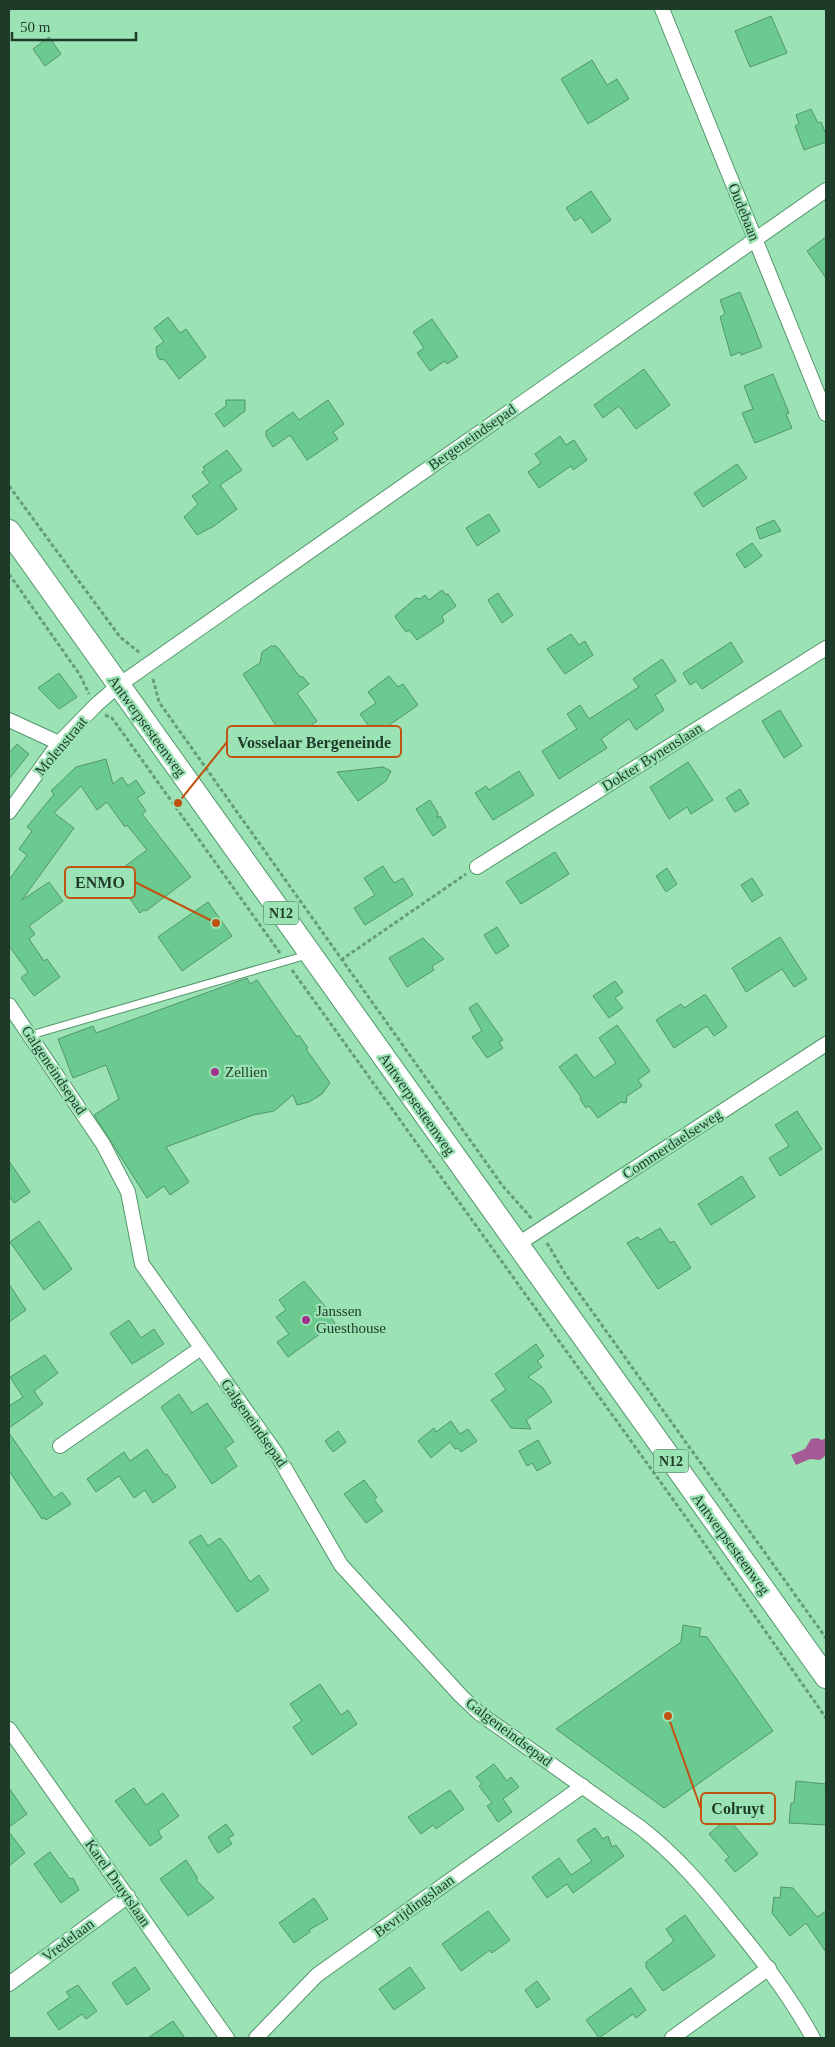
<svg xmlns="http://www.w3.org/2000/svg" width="835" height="2047" viewBox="0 0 835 2047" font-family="Georgia,serif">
	<rect width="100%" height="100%" fill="#9be2b4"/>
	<path fill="#a55a95" d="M817,1438L822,1440L826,1438L825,1456L820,1460L810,1459L796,1465L791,1455L805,1449L811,1439Z"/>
	<path fill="#6aca90" stroke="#52966c" d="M771,16L787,53L750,67L735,31Z
		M49,37L61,54L45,66L33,49Z
		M592,60L607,85L617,79L629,99L588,124L561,79Z
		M811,109L818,123L821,122L826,134V142L804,150L795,126L799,124L796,115Z
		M591,191L611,220L592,233L581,217L575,221L566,208Z
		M826,237V278L807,251Z
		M740,292L762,347L741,355L740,352L731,356L720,317L725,314L720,300Z
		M168,317L180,333L186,329L206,357L179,379L165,360L159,359L157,355L156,347L164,342L154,328Z
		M432,319L458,357L447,364L445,361L430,371L417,353L424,348L413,332Z
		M644,369L670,405L636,429L619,406L603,418L594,405Z
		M773,374L789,413L786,414L792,428L755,443L742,413L753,409L744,386Z
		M226,400H245V411L224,427L215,414L226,406Z
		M328,400L344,424L333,432L338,439L307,460L290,435L273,447L266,436V431L293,412L299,420Z
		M560,436L566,445L574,440L587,460L573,470L571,466L539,488L528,472L541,463L535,454Z
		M227,450L242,470L220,485L237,509L214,526L197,535L184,517L198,504L192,496L210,483L202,472L205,470L203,467Z
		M737,464L747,478L703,507L694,493Z
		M489,514L500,531L477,546L466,528Z
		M774,520L781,531L760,539L756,528Z
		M752,543L762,556L745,568L736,554Z
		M442,590L446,595L448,594L456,606L442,616L444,622L417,640L409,630L406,632L395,617L396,615L416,598L420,599L425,595L429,600Z
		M498,593L513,615L502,623L488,600Z
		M571,634L579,645L585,641L593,655L565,674L547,649Z
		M731,642L743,662L702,689L696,681L690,685L683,673Z
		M271,646H276L280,650L299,676L303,677L309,684L297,693L317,721L287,743L243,674L260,663L262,652Z
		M662,659L676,681L655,695L664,710L636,730L629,719L601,739L607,748L559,779L542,751L577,729L567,714L580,705L589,719L639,687L633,679Z
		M59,673L77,697L59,709L38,688Z
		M389,676L398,687L403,684L418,705L375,735L360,714L376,703L368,692Z
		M780,710L802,746L784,758L762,721Z
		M17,744L29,754L9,779V753Z
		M106,759L113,784L122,777L128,786L136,780L145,793L137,798L146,811L142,814L191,877L146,911L144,910L140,913L113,875L147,850L127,825L125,827L107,802L97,810L81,786L54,813L74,828L22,900L49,882L63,901L29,926L35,934L29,939L44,961L47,959L60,977L34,996L21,978L28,972L9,946V880L27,855L19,849L32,831L27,827L54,794L51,791L76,767Z
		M688,762L713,800L691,814L687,807L669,819L650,787Z
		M383,767L391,771L386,781L358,801L337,772Z
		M519,771L534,795L493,820L475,793L486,786L489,790Z
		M740,789L749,804L735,812L726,798Z
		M430,800L438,813L437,818L440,816L446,827L433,836L416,809Z
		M555,852L569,874L521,904L506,882Z
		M383,866L394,883L403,878L413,895L365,925L354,908L375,895L364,878Z
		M667,868L677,884L666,892L656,876Z
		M752,878L763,895L752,902L741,885Z
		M208,902L232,936L182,971L158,937Z
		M497,927L509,946L496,954L484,935Z
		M780,937L807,979L794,987L782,969L746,992L732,968Z
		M423,938L444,959L432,966L434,970L407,987L389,958Z
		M247,978L250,984L257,980L297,1037L299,1035L308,1048L306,1049L330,1083L322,1094L309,1102L297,1105L293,1095L274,1111L253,1115L166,1147L189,1182L170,1195L164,1186L147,1198L94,1115L119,1099L106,1065L73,1078L58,1039L93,1026L96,1033Z
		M615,981L623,992L615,998L623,1008L609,1018L593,996Z
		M704,995H706L727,1027L714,1036L707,1026L674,1048L656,1020L681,1004L684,1008Z
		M477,1003L503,1040L499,1042L503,1048L487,1058L472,1037L482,1031L469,1008Z
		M617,1025L650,1071L638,1080L642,1086L627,1096L626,1103L621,1102L598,1118L589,1106L586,1108L580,1099L581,1097L559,1067L576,1054L594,1078L616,1063L599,1038Z
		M797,1111L822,1149L780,1176L769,1158L789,1146L775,1125Z
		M9,1161L30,1192L14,1203L9,1196Z
		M742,1176L755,1197L711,1225L698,1204Z
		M39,1221L72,1269L44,1290L10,1242Z
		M660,1228L670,1243L674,1241L691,1268L658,1289L627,1243L638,1237L640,1240Z
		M304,1281L329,1311L327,1313L335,1323L288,1357L277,1342L289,1334L276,1317L286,1310L279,1300Z
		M9,1284L26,1310L9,1322Z
		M129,1320L141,1338L154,1329L164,1344L132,1364L110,1333Z
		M536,1344L544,1356L537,1361L542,1367L528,1377L543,1388L552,1402L526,1420L531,1429L511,1428L491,1400L506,1390L495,1374Z
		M45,1355L58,1373L34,1391L43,1404L9,1428V1406L23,1397L10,1377Z
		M179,1394L192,1413L207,1403L234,1442L225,1448L237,1466L212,1484L161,1407Z
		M451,1421L460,1434L468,1429L477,1441L461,1452L458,1448L455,1449L450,1442L431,1458L418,1441L434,1428L436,1432Z
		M338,1431L346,1442L333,1452L325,1441Z
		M9,1433L54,1498L62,1492L71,1504L46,1520L45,1518L42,1519L9,1471Z
		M538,1440L551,1463L537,1471L532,1463L527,1466L519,1451Z
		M147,1449L165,1475L167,1474L176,1487L153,1503L145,1490L134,1498L119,1476L96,1492L87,1479L124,1452L130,1461Z
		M364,1480L377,1497L374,1500L383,1511L366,1523L344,1494Z
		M201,1535L208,1546L220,1538L228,1548L250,1582L259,1575L269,1590L237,1612L189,1542Z
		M683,1625L701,1628L699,1636L707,1637L773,1731L664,1808L556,1729L681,1642Z
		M320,1684L341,1715L348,1710L357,1724L312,1755L293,1727L302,1721L290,1704Z
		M494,1764L507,1781L511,1777L519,1787L503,1799L512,1812L498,1822L487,1806L492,1803L479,1786L482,1784L476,1777Z
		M796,1781L826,1784V1825L789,1823L791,1803H794Z
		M9,1788L27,1814L9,1827Z
		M134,1788L146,1805L163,1793L179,1816L158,1831L162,1838L150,1846L115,1801Z
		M450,1790L464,1809L436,1829L433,1825L421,1834L408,1817Z
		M728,1818L758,1854L735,1872L725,1860L729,1857L709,1834Z
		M226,1824L234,1835L228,1838L232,1844L218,1853L208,1837Z
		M595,1828L603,1839L608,1836L612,1847L616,1845L624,1856L573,1893L567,1884L547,1898L532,1877L559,1858L571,1875L592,1861L577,1840Z
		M9,1832L25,1853L9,1866Z
		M50,1852L70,1879L73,1878L79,1890L61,1903L34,1864Z
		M186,1860L197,1877V1881L214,1898L188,1916L160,1879Z
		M781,1887L793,1888L817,1917L826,1911V1952L806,1923L790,1936L772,1913L774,1897L780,1898Z
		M314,1898L328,1919L309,1930L310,1932L294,1943L279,1923Z
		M488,1911L510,1940L492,1953L490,1950L461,1971L442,1944Z
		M685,1915L715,1956L663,1991L646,1967V1962L674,1941L666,1929Z
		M135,1967L150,1989L127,2005L112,1983Z
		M410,1967L425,1988L394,2010L379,1989Z
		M537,1981L550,1999L537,2008L525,1990Z
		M78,1985L97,2011L86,2019L82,2014L59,2030L47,2013L70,1997L66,1992Z
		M631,1988L646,2010L636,2018L633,2014L599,2038L586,2020Z
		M173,2021L185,2038H148Z"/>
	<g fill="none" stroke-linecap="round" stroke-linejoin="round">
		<defs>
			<path id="lane" d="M31,1035L307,955"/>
			<path id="street" d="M662,9L826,414
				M9,720L59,743
				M9,812L59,743L96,705L119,685L826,190
				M477,867L826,648
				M9,1005L103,1144L128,1192L142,1264L276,1453L341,1565L461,1696L479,1713L641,1828C676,1855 704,1888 731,1922C762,1959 790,1996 813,2038
				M518,1244L826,1044
				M60,1446L201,1348
				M9,1729L227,2038
				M9,1984L128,1896
				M256,2038L317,1975L583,1786
				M672,2038L769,1968"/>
			<path id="primary" d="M9,531L826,1677"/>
		</defs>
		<use href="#lane" stroke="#53976d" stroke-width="9"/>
		<use href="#street" stroke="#53976d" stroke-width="16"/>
		<use href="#primary" stroke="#53976d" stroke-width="24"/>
		<path stroke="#669c7a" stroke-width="3" stroke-dasharray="4 2.5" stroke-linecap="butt" d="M9,486L120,637L140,653
			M9,574L80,675L89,694
			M153,679L159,702L502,1185L532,1219
			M105,715L112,718L280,953
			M341,960L466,874
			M292,970L685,1516L826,1718
			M547,1243L566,1275L826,1638"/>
		<use href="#lane" stroke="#fff" stroke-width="7"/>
		<use href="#street" stroke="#fff" stroke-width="14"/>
		<use href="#primary" stroke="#fff" stroke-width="22"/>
	</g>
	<g fill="#a2328f" stroke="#9be2b4" stroke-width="2">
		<circle cx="215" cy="1072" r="5"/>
		<circle cx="306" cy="1320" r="5"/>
	</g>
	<g text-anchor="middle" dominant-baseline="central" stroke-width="4.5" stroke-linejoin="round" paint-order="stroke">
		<g fill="#9be2b4" stroke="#446d53" stroke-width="1">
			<rect x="263.5" y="901.5" width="35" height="23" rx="4"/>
			<rect x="653.5" y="1449.5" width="35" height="23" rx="4"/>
		</g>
		<g font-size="14" font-weight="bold" fill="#1e3b29">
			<text x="281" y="913">N12</text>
			<text x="671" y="1461">N12</text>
		</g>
		<g font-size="15" fill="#1e3b29" stroke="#9be2b4">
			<text transform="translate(744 212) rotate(68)">Oudebaan</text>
			<text transform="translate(472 437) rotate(-35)">Bergeneindsepad</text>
			<text transform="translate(147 726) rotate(54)">Antwerpsesteenweg</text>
			<text transform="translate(61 746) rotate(-50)">Molenstraat</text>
			<text transform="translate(652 757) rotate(-32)">Dokter Bynenslaan</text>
			<text transform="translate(54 1070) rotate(56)">Galgeneindsepad</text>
			<text transform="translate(417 1104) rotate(55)">Antwerpsesteenweg</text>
			<text transform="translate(672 1144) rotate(-33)">Commerdaelseweg</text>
			<text transform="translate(254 1423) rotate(55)">Galgeneindsepad</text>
			<text transform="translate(731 1544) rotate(54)">Antwerpsesteenweg</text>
			<text transform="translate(509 1732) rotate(37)">Galgeneindsepad</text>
			<text transform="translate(118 1883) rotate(55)">Karel Druytslaan</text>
			<text transform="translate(414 1906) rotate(-36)">Bevrijdingslaan</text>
			<text transform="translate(68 1940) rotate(-37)">Vredelaan</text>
		</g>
		<g font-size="15" fill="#1e3b29" stroke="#9be2b4" text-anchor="start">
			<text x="225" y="1072">Zellien</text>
			<text x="316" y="1311">Janssen<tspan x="316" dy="17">Guesthouse</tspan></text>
		</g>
	</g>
	<path fill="none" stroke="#c05312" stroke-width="2" d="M178 803L227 742M216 923L135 882M668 1716L701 1809"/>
	<g fill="#c05312" stroke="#9be2b4" stroke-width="2">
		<circle cx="178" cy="803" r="5"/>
		<circle cx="216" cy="923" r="5"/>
		<circle cx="668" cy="1716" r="5"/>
	</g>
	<g fill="#9be2b4" stroke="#c05312" stroke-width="2">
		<rect x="227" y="726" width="174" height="31" rx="5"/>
		<rect x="65" y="867" width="70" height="31" rx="5"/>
		<rect x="701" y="1793" width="74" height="31" rx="5"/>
	</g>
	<g font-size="16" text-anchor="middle" font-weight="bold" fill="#1e3b29">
		<text x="314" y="748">Vosselaar Bergeneinde</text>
		<text x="100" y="888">ENMO</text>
		<text x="738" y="1814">Colruyt</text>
	</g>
	<rect width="835" height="2047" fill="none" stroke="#1e3b29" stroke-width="20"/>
	<path d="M12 32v8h124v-8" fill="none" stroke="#1e3b29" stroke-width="2.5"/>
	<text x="20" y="32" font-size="15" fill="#1e3b29" stroke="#9be2b4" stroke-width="4" paint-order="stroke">50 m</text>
</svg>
